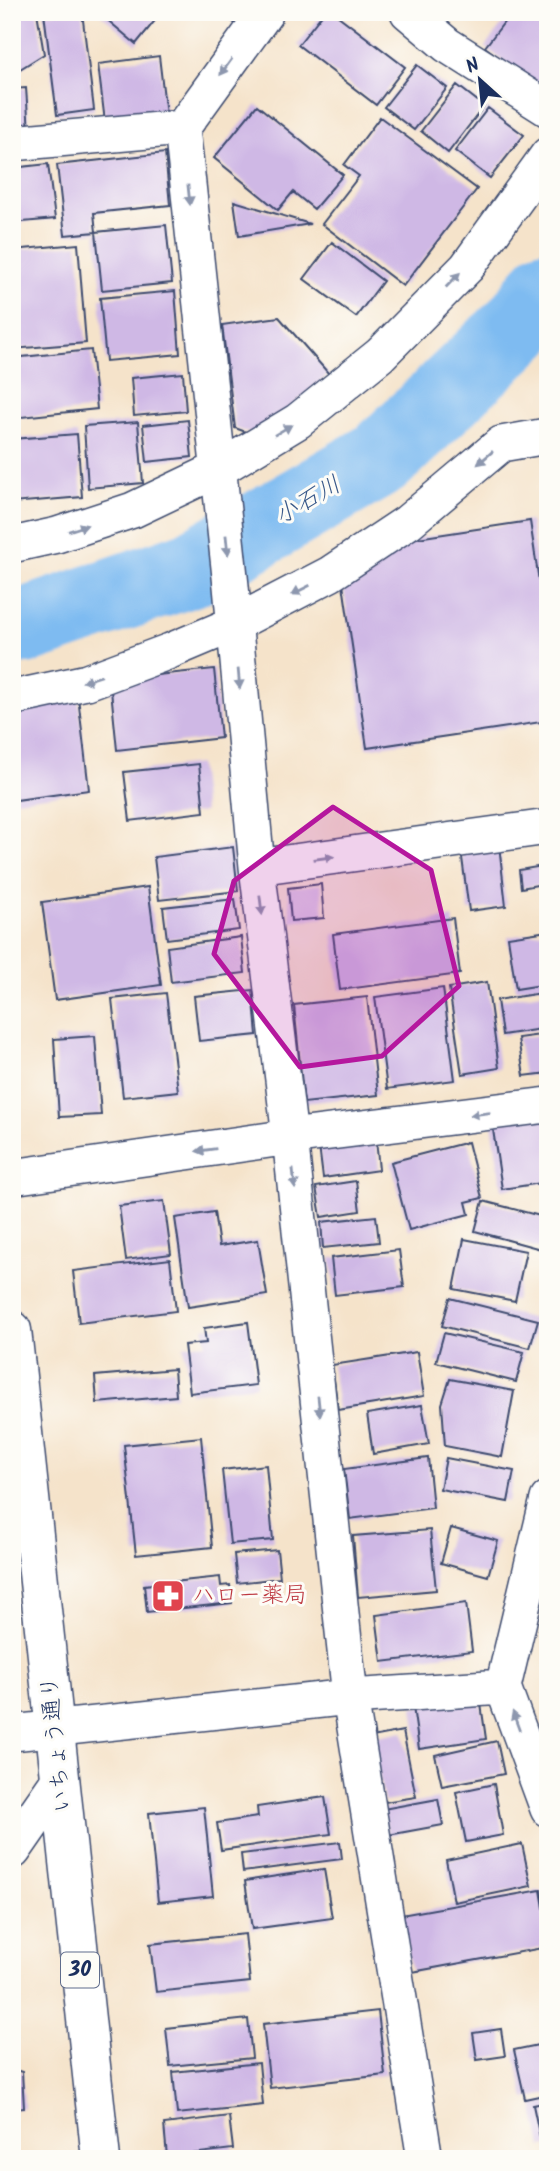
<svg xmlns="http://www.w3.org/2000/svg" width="560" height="2171" viewBox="0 0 560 2171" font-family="Kalam,'Klee One',sans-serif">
	<rect width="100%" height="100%" fill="#fdfcf7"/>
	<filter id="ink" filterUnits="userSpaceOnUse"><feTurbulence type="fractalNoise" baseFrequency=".0143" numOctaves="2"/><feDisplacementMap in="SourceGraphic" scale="14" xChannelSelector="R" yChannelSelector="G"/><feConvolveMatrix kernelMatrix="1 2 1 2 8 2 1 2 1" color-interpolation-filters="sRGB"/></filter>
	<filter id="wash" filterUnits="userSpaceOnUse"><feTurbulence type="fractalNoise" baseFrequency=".00686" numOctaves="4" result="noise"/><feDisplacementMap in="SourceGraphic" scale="28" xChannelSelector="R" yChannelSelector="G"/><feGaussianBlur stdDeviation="1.57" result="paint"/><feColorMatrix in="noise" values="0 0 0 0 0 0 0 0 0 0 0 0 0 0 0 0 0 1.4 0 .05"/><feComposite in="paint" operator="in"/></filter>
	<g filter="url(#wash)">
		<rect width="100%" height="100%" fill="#f5e3ca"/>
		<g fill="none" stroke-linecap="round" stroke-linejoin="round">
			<path stroke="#7ebbf1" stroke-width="77" d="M12,627L29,625L193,568L381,458L518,327L548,288"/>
		</g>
		<g id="blocks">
			<path fill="#cfb8e5" d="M12,12H37L44,54L12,74Z
				M82,12L94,110L57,115L44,13Z
				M98,12H162L136,44Z
				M220,12H251L240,27Z
				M324,12H333L405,67L376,105L298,45Z
				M512,12H548V78L540,88L485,47Z
				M159,56L166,115L105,122L98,64Z
				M417,65L447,88L414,130L384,107Z
				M457,85L484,106L448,153L421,131Z
				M26,88L29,131L12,132V89Z
				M257,105L343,175L314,209L293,192L278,210L214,158Z
				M488,108L524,135L490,178L455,151Z
				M380,117L477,189L403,286L322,224L359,176L344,165Z
				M165,153L170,205L94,213L96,232L65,235L57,165Z
				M48,164L55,219L12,223V168Z
				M234,201L310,224L239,236Z
				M166,225L172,283L102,290L96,232Z
				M332,242L383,281L356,317L304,279Z
				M78,244L86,343L12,349V250Z
				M175,291L180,354L106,361L100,298Z
				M279,317L329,374L257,436L235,428L222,325Z
				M91,350L97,409L12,418V358Z
				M183,373L186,411L134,416L131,378Z
				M188,420L192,457L147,462L143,425Z
				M138,422L143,483L88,488L84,426Z
				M77,434L82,497L12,503V439Z
				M530,521L548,642V721L367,748L338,550Z
				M214,669L221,738L117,750L110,680Z
				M76,680L89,790L16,800L12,768V688Z
				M199,764L204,812L130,821L124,772Z
				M548,838V883L521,888L519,870L543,866L540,839Z
				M499,845L506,906L469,911L461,850Z
				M233,847L238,891L159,900L154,857Z
				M321,884L324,918L291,921L288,888Z
				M148,887L161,985L55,1000L42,902Z
				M235,899L239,930L167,939L163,907Z
				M453,918L460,974L340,990L333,934Z
				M548,931V984L516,989L508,937Z
				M241,937L245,973L171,982L167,947Z
				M487,982L499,1068L462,1074L449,988Z
				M443,988L455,1080L387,1089L375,997Z
				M253,990L257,1035L199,1041L194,996Z
				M548,992V1028L502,1035L497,1000Z
				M166,993L178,1091L123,1097L112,999Z
				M367,997L378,1095L304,1103L294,1005Z
				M548,1034V1073L524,1076L518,1038Z
				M95,1036L101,1115L59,1117L54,1039Z
				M548,1114V1182L502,1189L492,1123Z
				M376,1139L379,1170L323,1178L319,1146Z
				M468,1142L482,1198L466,1202L469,1214L409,1230L391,1162Z
				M356,1181L360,1211L321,1217L316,1187Z
				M164,1201L171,1254L126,1260L119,1206Z
				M483,1201L548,1218V1251L475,1231Z
				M214,1212L219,1246L258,1240L267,1295L188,1307L175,1218Z
				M376,1216L379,1242L323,1248L321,1222Z
				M464,1239L526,1251L515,1301L454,1289Z
				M399,1250L404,1287L335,1295L331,1258Z
				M170,1259L176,1311L79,1323L73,1271Z
				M450,1298L538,1320L530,1348L442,1326Z
				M248,1322L256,1385L190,1393L184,1345L206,1343L204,1328Z
				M444,1333L524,1352L516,1382L436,1362Z
				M417,1352L424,1396L338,1410L332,1365Z
				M174,1369L176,1396L97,1403L95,1376Z
				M450,1379L514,1391L502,1457L445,1446L442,1404Z
				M422,1405L429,1444L373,1454L367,1414Z
				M201,1437L212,1547L136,1555L124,1445Z
				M428,1458L433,1508L350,1519L344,1469Z
				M446,1458L514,1471L508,1502L440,1489Z
				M266,1465L273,1540L230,1544L222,1470Z
				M451,1528L498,1541L488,1576L441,1563Z
				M430,1530L436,1590L358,1597L353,1536Z
				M277,1550L280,1578L237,1583L234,1554Z
				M220,1577L221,1586L230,1585L232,1603L147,1612L144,1585Z
				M466,1603L472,1651L382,1662L376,1615Z
				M480,1697L486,1739L419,1749L413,1707Z
				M403,1731L416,1797L384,1802L372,1737Z
				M497,1741L504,1774L442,1786L435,1755Z
				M494,1784L503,1835L466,1842L456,1792Z
				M325,1797L331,1834L221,1850L217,1823L258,1817L257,1807Z
				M438,1799L443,1825L388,1835L383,1809Z
				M204,1807L213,1896L158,1902L149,1813Z
				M340,1842L342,1859L243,1872L241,1854Z
				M522,1844L531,1886L454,1902L446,1860Z
				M324,1869L332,1918L252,1929L245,1881Z
				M541,1890L548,1931V1947L412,1972L401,1915Z
				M245,1934L250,1982L156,1992L150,1944Z
				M378,2011L385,2075L270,2088L263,2024Z
				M248,2019L252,2058L170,2066L166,2028Z
				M501,2029L505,2056L477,2060L473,2033Z
				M548,2043V2094L525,2099L514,2050Z
				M259,2063L263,2105L177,2114L173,2072Z
				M12,2069L22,2072L24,2108L12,2109Z
				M548,2102V2146L542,2147L533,2105Z
				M229,2116L233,2149L167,2157L164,2124Z"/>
		</g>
	</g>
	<g filter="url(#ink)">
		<use href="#blocks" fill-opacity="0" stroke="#3c4a6e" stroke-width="2"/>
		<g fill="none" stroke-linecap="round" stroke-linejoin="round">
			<defs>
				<path id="minor" d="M408,12L447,45L548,109
					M182,128L231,586L257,867L290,1137L350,1697L425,2159
					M12,143L182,128L266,12
					M12,545L57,535L133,510L219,469L298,421L380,355L467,267L548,155
					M12,698L87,682L170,651L234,624L330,574L408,522L501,444L541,437L548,438
					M257,867L548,827
					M12,1177L290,1137L548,1105
					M548,1499L503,1687L548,1809
					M12,1733L350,1697L503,1687"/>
				<path id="tertiary" d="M12,1850L60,1781"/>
				<path id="primary" d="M12,1330L101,2159"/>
			</defs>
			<use href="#minor" stroke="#3c4a6e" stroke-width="38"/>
			<use href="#tertiary" stroke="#3c4a6e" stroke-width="41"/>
			<use href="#primary" stroke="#3c4a6e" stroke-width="41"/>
			<use href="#minor" stroke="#fff" stroke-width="35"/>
			<use href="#tertiary" stroke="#fff" stroke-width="38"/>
			<use href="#primary" stroke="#fff" stroke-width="38"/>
		</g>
		<defs><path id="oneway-solid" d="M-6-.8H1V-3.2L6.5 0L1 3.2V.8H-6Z" transform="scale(1.75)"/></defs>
		<g fill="#8d97ae">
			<use href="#oneway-solid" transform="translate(226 67) rotate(126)"/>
			<use href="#oneway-solid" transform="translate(189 195) rotate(84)"/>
			<use href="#oneway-solid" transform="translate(453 280) rotate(-46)"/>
			<use href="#oneway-solid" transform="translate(283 430) rotate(-31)"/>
			<use href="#oneway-solid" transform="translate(485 458) rotate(139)"/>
			<use href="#oneway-solid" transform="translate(78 528) rotate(-18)"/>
			<use href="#oneway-solid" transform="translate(227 545) rotate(84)"/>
			<use href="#oneway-solid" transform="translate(301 590) rotate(153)"/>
			<use href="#oneway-solid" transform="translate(92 679) rotate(162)"/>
			<use href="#oneway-solid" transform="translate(239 679) rotate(85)"/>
			<use href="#oneway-solid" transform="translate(324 858) rotate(-8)"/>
			<use href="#oneway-solid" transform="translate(261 905) rotate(83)"/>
			<use href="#oneway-solid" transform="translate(480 1114) rotate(173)"/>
			<use href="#oneway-solid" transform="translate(206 1150) rotate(172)"/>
			<use href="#oneway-solid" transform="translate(294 1179) rotate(84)"/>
			<use href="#oneway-solid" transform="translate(319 1406) rotate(84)"/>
			<use href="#oneway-solid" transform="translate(516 1721) rotate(-110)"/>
		</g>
	</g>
	<path fill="#b5179e" fill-opacity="0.2" stroke="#b5179e" stroke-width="5" stroke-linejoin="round" d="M333,807L431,870L459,986L382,1056L300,1067L214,954L234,881Z"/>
	<defs>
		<symbol id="pharmacy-square" viewBox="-11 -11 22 22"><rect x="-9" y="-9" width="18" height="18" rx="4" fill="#e0444e" stroke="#fdfcf7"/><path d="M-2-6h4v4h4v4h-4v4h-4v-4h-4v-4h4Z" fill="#fff"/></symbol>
	</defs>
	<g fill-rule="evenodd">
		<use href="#pharmacy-square" x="149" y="1577" width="38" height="38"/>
	</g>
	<g text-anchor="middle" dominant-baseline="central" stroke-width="6" stroke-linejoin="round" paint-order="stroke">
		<rect fill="#fdfcf7" stroke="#5f6c8c" stroke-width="2" x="61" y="1952.5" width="38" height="35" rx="5"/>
		<g font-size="21" font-weight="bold" fill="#1b2f5e">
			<text x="80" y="1970">30</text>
		</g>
		<g font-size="23" fill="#be3a42" stroke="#fdfcf7" text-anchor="start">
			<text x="192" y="1596">ハロー薬局</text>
		</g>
		<g font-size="23" fill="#1b2f5e" stroke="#fdfcf7">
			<text transform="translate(57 1744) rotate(-96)">いちょう通り</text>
		</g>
		<g font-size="24" font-style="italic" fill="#39598a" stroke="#fdfcf7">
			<text transform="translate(308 501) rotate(-30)">小石川</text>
		</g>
	</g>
	<rect width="560" height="2171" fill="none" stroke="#fdfcf7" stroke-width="42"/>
	<g transform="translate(480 80) rotate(333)" stroke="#fdfcf7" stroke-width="5" paint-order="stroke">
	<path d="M0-5L12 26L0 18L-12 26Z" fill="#1b2f5e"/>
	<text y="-10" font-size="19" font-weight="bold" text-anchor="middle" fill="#1b2f5e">N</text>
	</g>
</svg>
